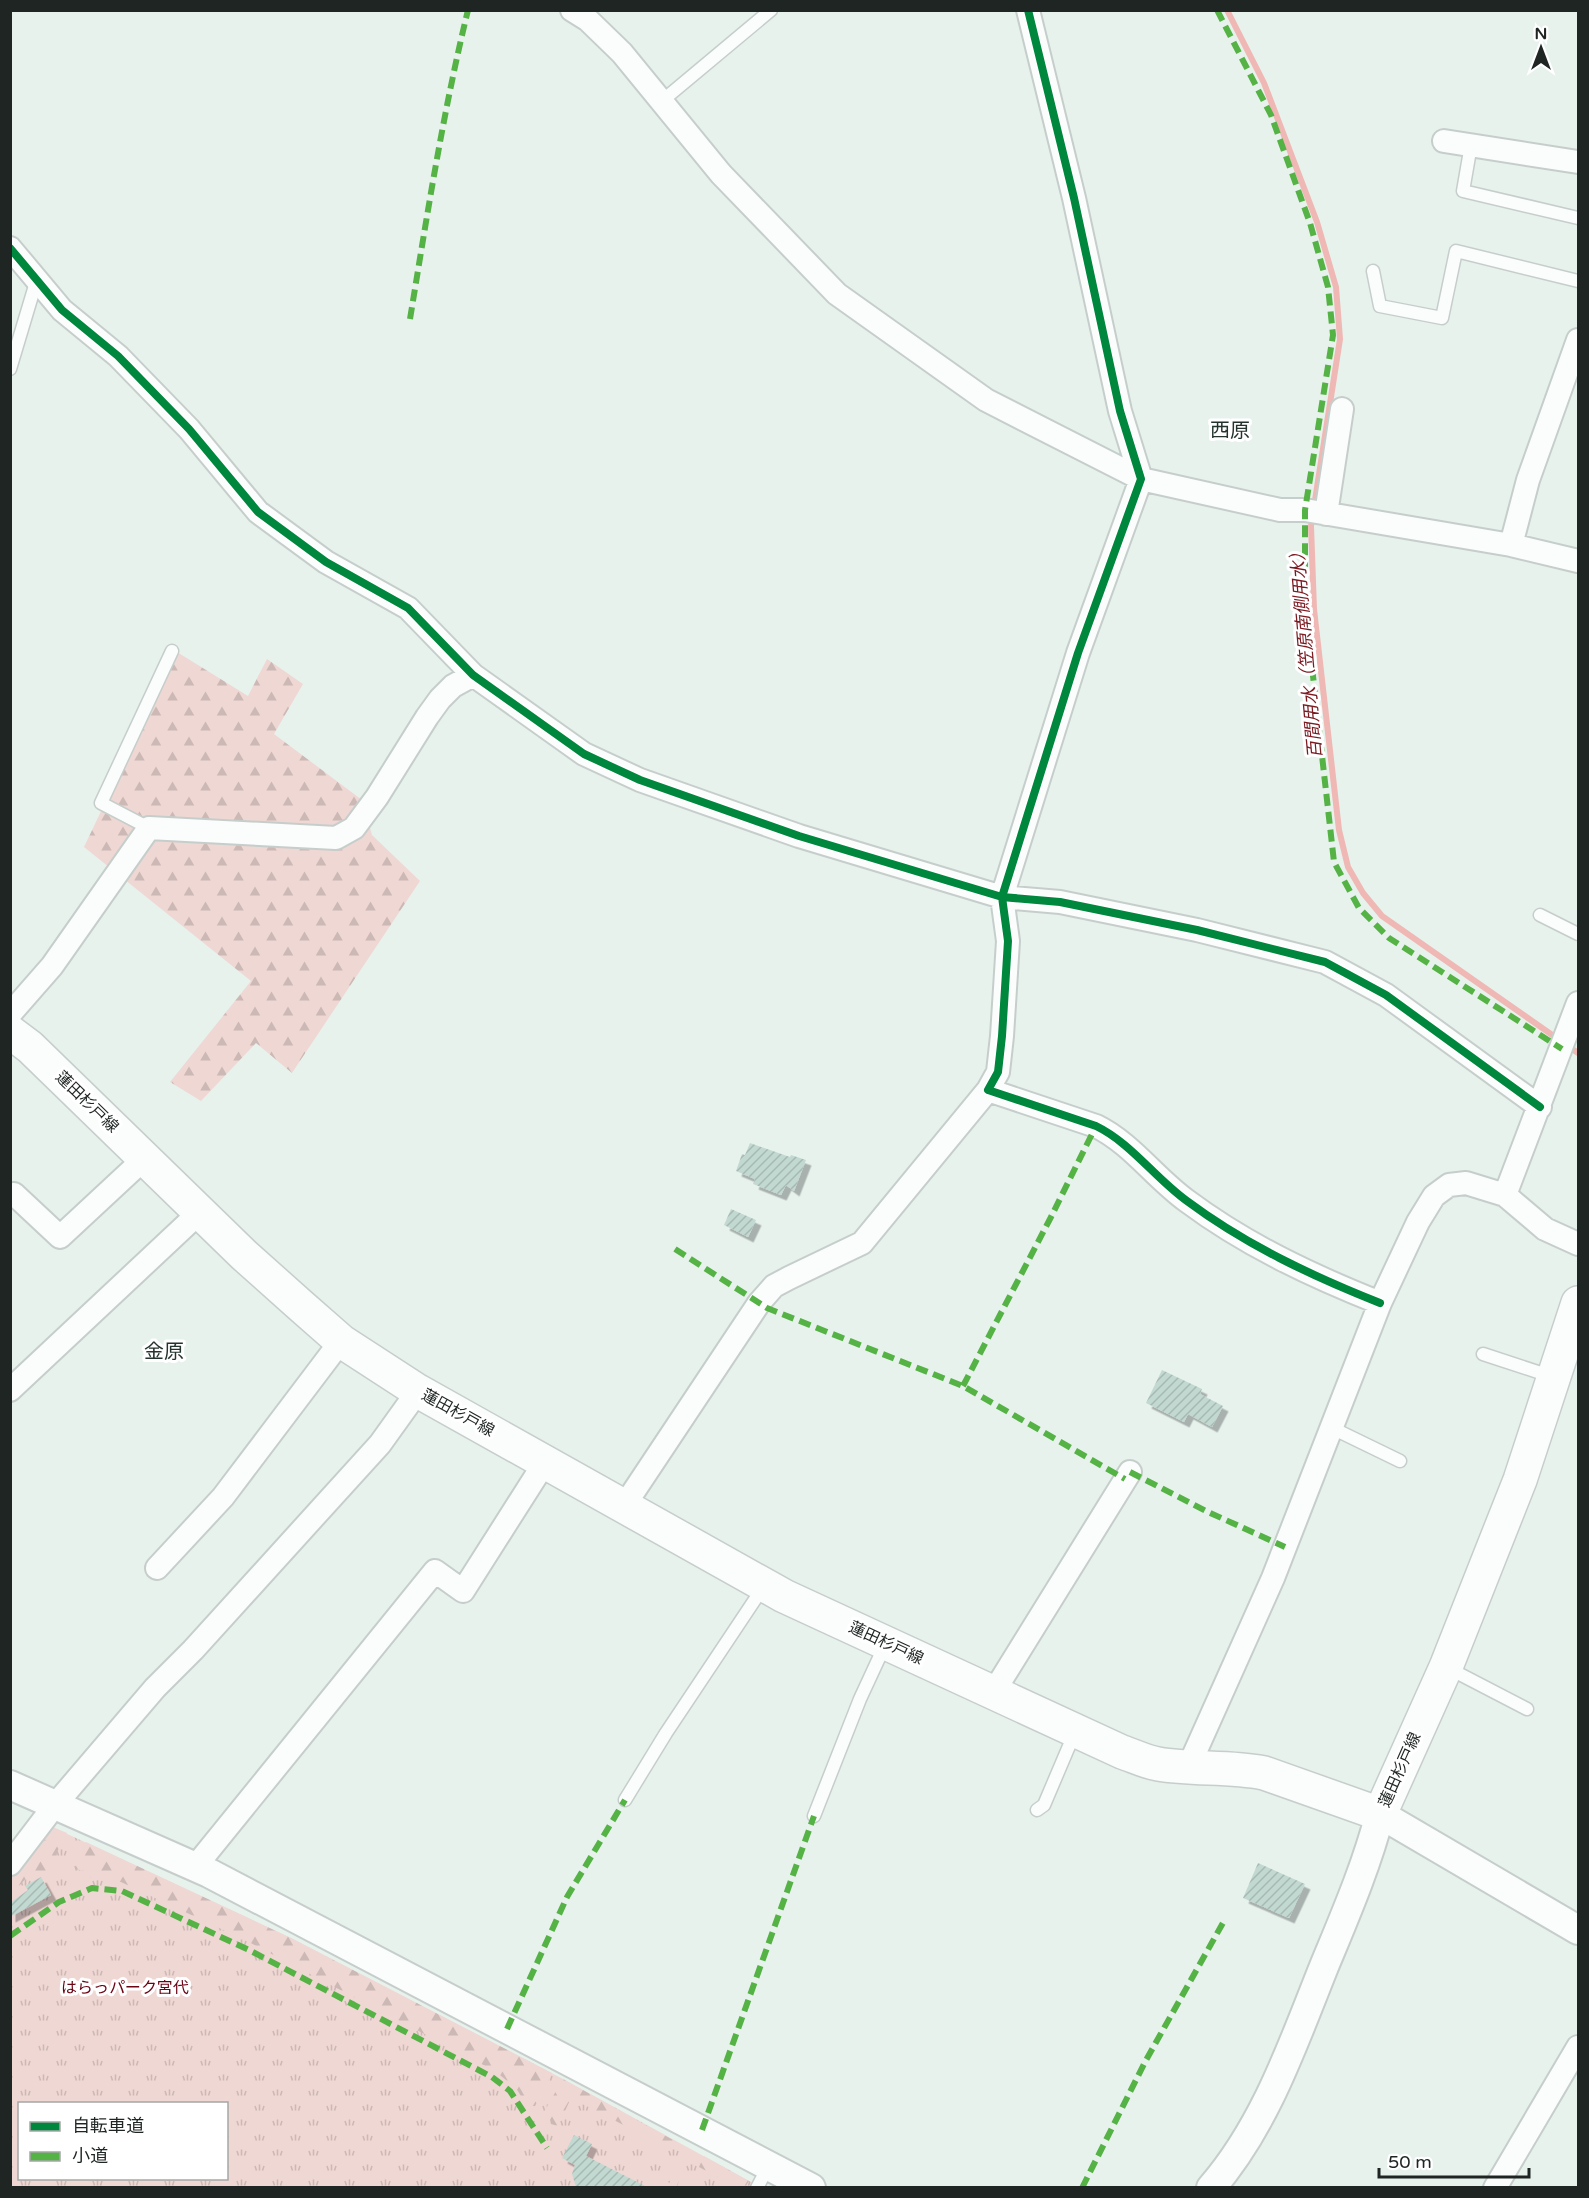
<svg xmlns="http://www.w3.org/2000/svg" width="1589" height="2198" viewBox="0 0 1589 2198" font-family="'Varela Round','Noto Sans JP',sans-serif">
	<defs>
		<pattern id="grass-tufts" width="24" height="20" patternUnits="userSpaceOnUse" patternTransform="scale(1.5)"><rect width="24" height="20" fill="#efd7d3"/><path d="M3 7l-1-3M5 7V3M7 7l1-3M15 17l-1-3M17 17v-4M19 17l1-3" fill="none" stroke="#ccb8b5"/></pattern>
		<pattern id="forest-firs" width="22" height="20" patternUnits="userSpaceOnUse" patternTransform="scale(1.5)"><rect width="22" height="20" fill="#efd7d3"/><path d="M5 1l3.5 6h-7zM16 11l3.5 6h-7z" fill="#ccb8b5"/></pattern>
		<pattern id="building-hatch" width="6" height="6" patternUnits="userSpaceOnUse" patternTransform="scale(1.5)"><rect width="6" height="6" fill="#c2d9d1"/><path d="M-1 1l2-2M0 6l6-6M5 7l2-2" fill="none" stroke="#a6bab3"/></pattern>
		<filter id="shadow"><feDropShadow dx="5.5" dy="5.5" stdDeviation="0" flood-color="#0004"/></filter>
	</defs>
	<rect width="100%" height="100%" fill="#e7f2ed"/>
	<path fill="url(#grass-tufts)" fill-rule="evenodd" d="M48,1825L291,1938L563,2079L760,2187H11L10,1874ZM20,2104H226V2178H20Z"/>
	<path fill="url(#forest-firs)" d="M177,652L248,696L267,659L303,684L274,734L362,800L372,835L420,881L292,1073L256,1043L201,1101L170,1082L251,981L84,847Z
		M48,1825L67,1833L57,1852L55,1873H31L19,1886V1893L11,1899L10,1874Z
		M86,1842L291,1938L552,2073L535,2106H527L516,2088L495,2071L247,1941L121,1882L93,1880L85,1871L75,1869Z
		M563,2079L673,2140L667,2150L649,2141L644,2149L639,2145L641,2134L571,2098L558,2126L551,2124L549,2115L545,2110Z
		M704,2156L749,2181L745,2187H736L699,2167Z
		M683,2158L689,2161L676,2187H667Z"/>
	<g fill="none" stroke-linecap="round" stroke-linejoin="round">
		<path stroke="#efb8b4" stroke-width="6" d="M1227,10L1264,83L1317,222L1336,287L1340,339L1311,526L1314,609L1339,830L1348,867L1363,893L1382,916L1578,1053"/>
	</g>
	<path fill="url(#building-hatch)" filter="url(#shadow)" d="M750,1143L790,1157L791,1155L806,1160L794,1191L786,1185L781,1195L753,1184L755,1179L736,1171L742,1154L745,1155Z
		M731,1209L756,1220L748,1237L724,1225Z
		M1162,1370L1202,1389L1200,1394L1223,1406L1212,1427L1188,1414L1184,1422L1146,1403Z
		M1258,1863L1305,1884L1289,1918L1243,1898Z
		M41,1877L51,1895L10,1917V1903L28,1890L25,1886Z
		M574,2135L592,2144L586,2156L647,2187H576L572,2174L575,2165L562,2158Z"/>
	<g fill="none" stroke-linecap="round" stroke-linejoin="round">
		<defs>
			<path id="service" d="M662,101L771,10
				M1471,145L1463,191L1578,218
				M1373,271L1380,306L1442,318L1456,251L1578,281
				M10,369L37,279
				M149,828L101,803L172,651
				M1540,915L1578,934
				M1483,1354L1553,1377
				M1332,1428L1400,1461
				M1448,1668L1527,1709
				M625,1800L666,1733L764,1586
				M1037,1810L1044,1805L1075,1732
				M814,1816L860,1699L885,1645
				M757,2188L769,2165"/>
			<path id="minor" d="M572,10L588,20L622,53L721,174L837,294L986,400L1141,479L1280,510H1305L1511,545L1578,561
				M1028,10L1074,198L1120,411L1141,479L1078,653L1002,897L1008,941L1002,1036L998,1072L988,1090L1096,1126C1131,1143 1155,1178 1187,1201C1246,1245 1312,1276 1380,1303
				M1444,141L1578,162
				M10,248L62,310L118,356L189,429L258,512L326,562L408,608L473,675L584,754L640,780L799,836L1002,897L1060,902L1197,930L1325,962L1386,995L1540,1107
				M1326,514L1342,409
				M1511,545L1528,480L1578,340
				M1578,1003L1505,1195L1545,1229L1578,1244
				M10,1014L52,966L149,828L336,838L354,828L377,797L427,717L440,699L453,686L473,675
				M14,1194L60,1237L145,1158
				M10,1390L200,1212
				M624,1506L759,1303L774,1286L789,1278L862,1243L988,1090
				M157,1568L223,1497L341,1341
				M993,1693L1130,1472
				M1188,1768L1273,1578L1380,1303L1418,1222L1434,1196L1449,1185L1466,1183L1505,1195
				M10,1864L55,1805L155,1688L193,1650L380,1444L418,1391
				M195,1867L435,1571L463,1591L545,1462
				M1495,2188L1578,2047"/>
			<path id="tertiary" d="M10,1785L209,1873L811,2188
				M1211,2188C1265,2126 1293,2044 1323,1969C1344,1918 1366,1868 1380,1814L1578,1930"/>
			<path id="secondary" d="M10,1032L30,1047L244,1255L300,1305L341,1341L418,1391L784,1596L1122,1752C1134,1756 1146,1762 1158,1764C1193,1770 1229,1766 1264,1773L1380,1814L1446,1667L1520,1480L1578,1303"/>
		</defs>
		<use href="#service" stroke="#c6cecb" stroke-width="15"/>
		<use href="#minor" stroke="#c6cecb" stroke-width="26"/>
		<use href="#tertiary" stroke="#c6cecb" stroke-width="32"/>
		<use href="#secondary" stroke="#c6cecb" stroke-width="36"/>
		<use href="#service" stroke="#fbfdfc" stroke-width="12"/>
		<use href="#minor" stroke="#fbfdfc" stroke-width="22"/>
		<use href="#tertiary" stroke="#fbfdfc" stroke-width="28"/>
		<use href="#secondary" stroke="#fbfdfc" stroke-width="33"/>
		<path stroke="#55b245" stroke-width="6" stroke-dasharray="12 6" stroke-linecap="butt" d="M1217,10L1271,115L1310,223L1328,287L1333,335L1305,510V605L1334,862L1359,908L1389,938L1562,1049
			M410,319C427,216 443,112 468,10
			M675,1249L767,1308L963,1386L1125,1479
			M963,1386L1051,1217L1096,1126
			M1130,1472L1206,1511L1285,1547
			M10,1936L59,1902L92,1888L122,1891L249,1950L492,2077L510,2091L547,2148
			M507,2029L567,1897L625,1800
			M702,2130L814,1816
			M1082,2188L1145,2062L1224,1921"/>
		<defs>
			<path id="cycleway" d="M1028,10L1074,198L1120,411L1141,479L1078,653L1002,897L1008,941L1002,1036L998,1072L988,1090L1096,1126C1131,1143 1155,1178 1187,1201C1246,1245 1312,1276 1380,1303
				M10,248L62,310L118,356L189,429L258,512L326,562L408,608L473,675L584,754L640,780L799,836L1002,897L1060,902L1197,930L1325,962L1386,995L1540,1107"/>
		</defs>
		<use href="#cycleway" stroke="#fff" stroke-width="11"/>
		<use href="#cycleway" stroke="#00873e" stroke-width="8"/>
	</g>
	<g text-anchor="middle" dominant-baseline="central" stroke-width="6" stroke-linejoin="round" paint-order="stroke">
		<g font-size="16" fill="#1e2522" stroke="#fff">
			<text transform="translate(87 1102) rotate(44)">蓮田杉戸線</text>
			<text transform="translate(458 1413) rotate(29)">蓮田杉戸線</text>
			<text transform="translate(886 1643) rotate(25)">蓮田杉戸線</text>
			<text transform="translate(1400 1770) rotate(-66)">蓮田杉戸線</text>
		</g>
		<g font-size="16" fill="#680414" stroke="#fff">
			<text x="125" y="1988">はらっパーク宮代</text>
		</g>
		<g font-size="18" font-style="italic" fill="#7a1b22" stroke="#fff">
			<text transform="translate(1306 651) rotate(-95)">百間用水（笠原南側用水）</text>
		</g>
		<g font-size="20" fill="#24332d" stroke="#fff">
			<text x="1230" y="431">西原</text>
			<text x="164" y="1352">金原</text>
		</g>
	</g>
	<rect width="1589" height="2198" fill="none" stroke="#1e2522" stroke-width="24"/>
	<rect x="18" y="2102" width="210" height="78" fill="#ffffff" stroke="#a5a8a7" stroke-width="1.5"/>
	<rect x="30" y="2122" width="30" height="9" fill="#00873e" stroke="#a5a8a7" stroke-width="1.5"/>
	<text x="72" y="2132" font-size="18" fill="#1e2522">自転車道</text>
	<rect x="30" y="2152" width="30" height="9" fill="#55b245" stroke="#a5a8a7" stroke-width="1.5"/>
	<text x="72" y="2162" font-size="18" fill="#1e2522">小道</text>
	<g transform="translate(1541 48)" stroke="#ffffff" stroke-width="4.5" paint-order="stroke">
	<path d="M0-4.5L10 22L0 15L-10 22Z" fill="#1e2522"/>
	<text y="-9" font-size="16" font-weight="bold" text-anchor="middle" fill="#1e2522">N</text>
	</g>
	<path d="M1379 2168v9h150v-9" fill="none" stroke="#1e2522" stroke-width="3"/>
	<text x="1388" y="2168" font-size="18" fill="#1e2522" stroke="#ffffff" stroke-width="4.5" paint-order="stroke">50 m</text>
</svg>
